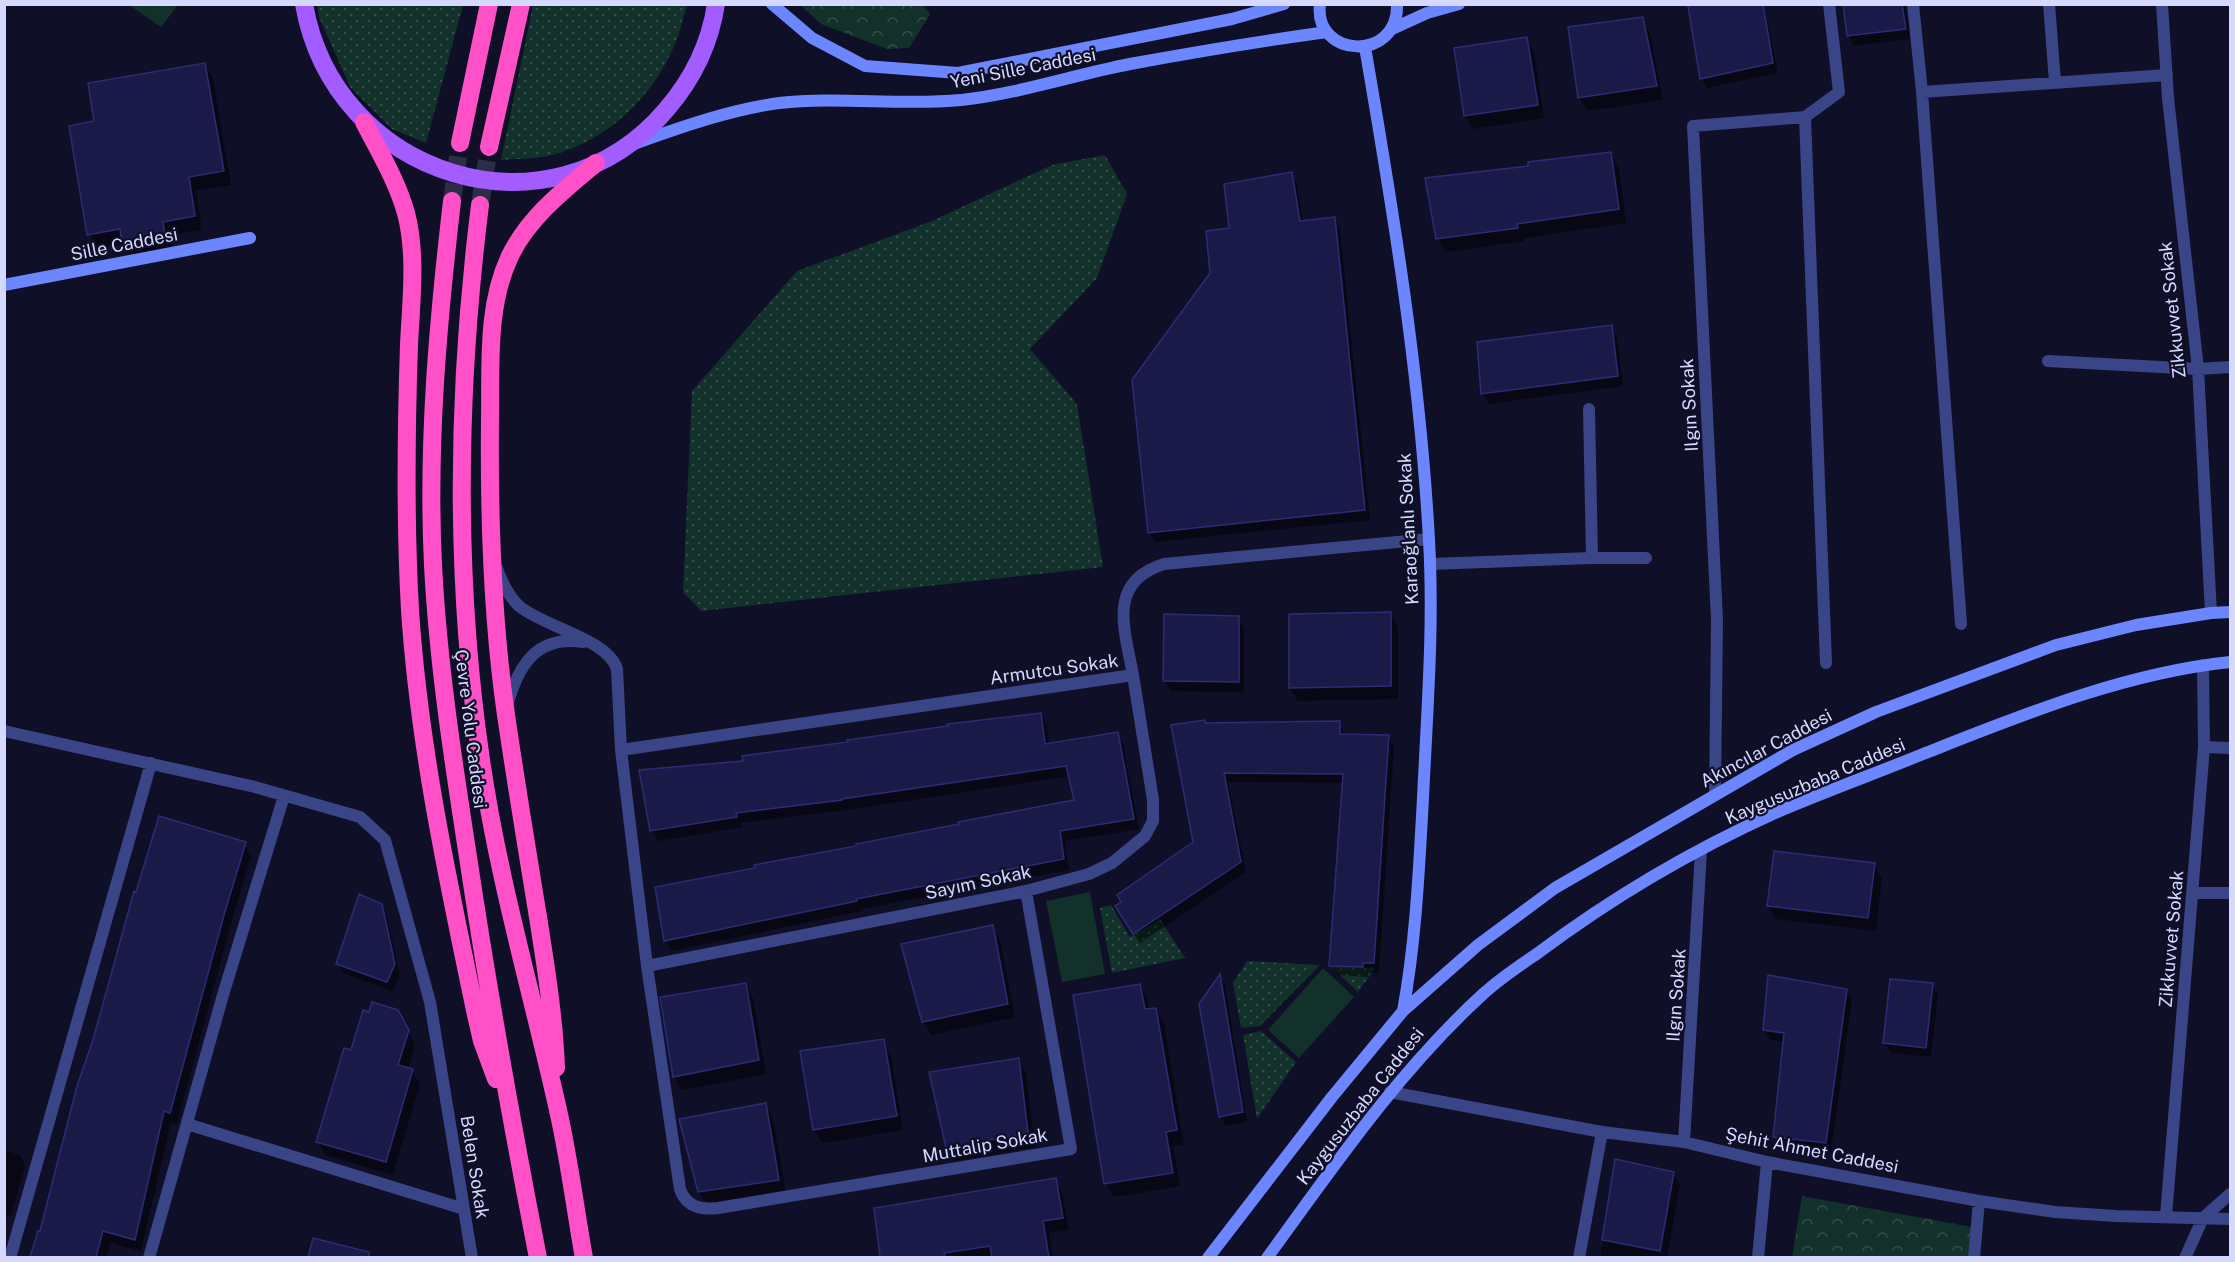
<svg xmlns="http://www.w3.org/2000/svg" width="2235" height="1262" viewBox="0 0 2235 1262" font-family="'Public Sans',sans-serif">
	<defs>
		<pattern id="grass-dots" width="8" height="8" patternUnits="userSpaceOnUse" patternTransform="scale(1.5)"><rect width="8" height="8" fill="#12312a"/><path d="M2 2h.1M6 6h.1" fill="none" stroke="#344e4a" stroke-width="1.8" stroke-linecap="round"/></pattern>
		<pattern id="forest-crowns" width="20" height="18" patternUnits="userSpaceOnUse" patternTransform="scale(1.5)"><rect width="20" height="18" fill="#12312a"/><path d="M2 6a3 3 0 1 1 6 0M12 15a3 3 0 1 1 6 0" fill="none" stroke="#344e4a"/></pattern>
	</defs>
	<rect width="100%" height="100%" fill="#0f0f27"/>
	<path fill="url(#grass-dots)" d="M317,5H463L426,143L392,129L350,87L319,17Z
		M533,5H687C683,18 680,32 675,44C653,97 607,141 552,155C536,159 517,159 501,160Z
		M1105,155L1127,194L1097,278L1030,349L1077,404L1103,567L701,611L683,592L692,391L797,271L932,221L1052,165Z
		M1111,905L1130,937L1160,919L1185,958L1112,973L1100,908Z
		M1247,961L1320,965L1260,1026L1241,1028L1233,983Z
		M1330,966L1375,968L1358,992Z
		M1261,1031L1296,1062L1257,1119L1243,1035Z"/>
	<path fill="url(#forest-crowns)" d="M800,5H923L930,14L909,48L887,49L821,24Z
		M1802,1196L1972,1227L1969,1257L1792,1258Z"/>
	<path fill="#12312a" d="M129,5H178L161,27Z
		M1090,892L1105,974L1062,982L1046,901Z
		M1323,968L1354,997L1299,1058L1268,1030Z"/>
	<path fill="#0007" d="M1710,4H1764L1778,73L1707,88L1701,78Z
		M1845,4H1905L1910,39L1854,46L1849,36Z
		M1643,19L1650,33L1663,100L1587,111L1579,97Z
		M1526,39L1534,52L1544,118L1473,129L1465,115Z
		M205,64L213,78L231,185L196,191L202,230L170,235L172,248L131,256L124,243L97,248L89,234L96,122Z
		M1611,154L1619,168L1626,223L1524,238L1525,241L1446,252L1438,239L1427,180L1530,167Z
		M1292,174L1297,184L1303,222L1334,219L1340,229L1370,520L1155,542L1149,532L1212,273L1231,230Z
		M1611,327L1617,337L1623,386L1489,404L1483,394Z
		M1390,614L1398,627V699L1298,701L1290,688Z
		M1238,618L1244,628V692L1171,691L1165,681Z
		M1041,715L1047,725L1049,745L1117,733L1123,744L1139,829L1065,841L1069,870L861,909L862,911L672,951L666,941L656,888L1075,801L1070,776L847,810L741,823L742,827L658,841L652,830L745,762Z
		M1339,723L1345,736H1388L1394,747L1379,973H1368V977L1337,975L1331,965L1343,783L1228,782L1246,872L1140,943L1123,916L1195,843L1206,725Z
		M244,844L251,855L230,927L177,1124L171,1122L141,1251L110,1243L106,1258H32L39,1233H41Z
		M1874,865L1882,878L1876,931L1776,919L1768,906Z
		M380,905L387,916L400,975L392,991L344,974L338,964Z
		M992,927L1000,940L1015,1017L931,1035L923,1021Z
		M1220,976L1225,985L1247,1122L1226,1126L1220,1116Z
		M745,984L753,998L766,1074L682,1090L674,1076Z
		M1932,985L1938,995L1931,1057L1891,1053L1885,1043Z
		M1140,986L1147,999L1149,1010L1156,1009L1164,1023L1184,1144L1173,1146L1180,1186L1114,1197L1106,1184L1075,996Z
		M1846,990L1852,1000L1831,1152L1780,1147L1775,1136L1785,1042L1770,1040L1764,1030Z
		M405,1026L415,1044L408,1069L412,1070L420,1084L393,1175L325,1155L318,1142L352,1052Z
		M883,1041L891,1055L903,1130L822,1143L814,1129Z
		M1018,1060L1026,1073L1035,1147L955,1161L947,1148L930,1073Z
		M766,1105L773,1118L786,1194L707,1205L699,1192Z
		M4,1150L20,1155L25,1165L11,1216L7,1215L4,1227Z
		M1616,1160L1673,1173L1680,1185L1667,1258H1600Z
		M1055,1180L1062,1192L1069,1230L1049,1233L1053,1258H881L876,1209Z
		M314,1239L351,1249L356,1258H310Z"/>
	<path fill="#1a1a49" stroke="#2c2c75" stroke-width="1.5" d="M1698,4H1763L1773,63L1700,79L1688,6Z
		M1843,4H1902L1906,29L1847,36Z
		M1643,17L1657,86L1578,98L1568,27Z
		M1527,37L1538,105L1464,116L1454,48Z
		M205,63L224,171L189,177L195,216L163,222L165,235L122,243L120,229L87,235L69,126L94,121L88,83Z
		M1611,152L1619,209L1517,224L1518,228L1436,239L1425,178L1528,166V162Z
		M1292,172L1300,221L1335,217L1365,510L1148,533L1132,380L1210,273L1206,231L1229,228L1224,184Z
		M1612,325L1618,376L1481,394L1477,342Z
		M1391,612V686L1289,688V614Z
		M1164,614L1239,616V682L1163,681Z
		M1041,713L1045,744L1118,732L1134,819L1060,831L1064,859L856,899L857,901L664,941L655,887L755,868L754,865L856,846V844L959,824L958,822L1074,800L1066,766L842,799V800L736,813L737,817L650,831L639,770L743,761L742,756L848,742L847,740L948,726L947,724Z
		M1205,720V723L1340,721V734L1389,735L1374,963H1363V967L1329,966L1343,774L1224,773L1241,862L1133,934L1115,906L1121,902L1117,895L1193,842L1171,725Z
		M159,816L246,842L224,915L170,1113L164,1111L135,1240L103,1231L96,1257H30L38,1231H40L77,1086L93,1040L134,891L136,892Z
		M1774,851L1875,863L1868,918L1767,906Z
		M359,894L382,904L395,964L387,982L336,964Z
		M993,925L1008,1004L922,1022L901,944Z
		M1220,974L1243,1112L1219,1117L1199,1004Z
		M1768,975L1847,989L1826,1143L1773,1137L1784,1033L1763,1030Z
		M1890,979L1933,983L1926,1048L1883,1043Z
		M746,983L759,1060L673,1077L660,997Z
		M1140,984L1145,1009L1156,1008L1177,1130L1166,1132L1173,1173L1104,1184L1073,995Z
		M372,1002L398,1010L409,1030L398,1065L413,1069L386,1162L316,1142L344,1048L351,1050L363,1010L369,1012Z
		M884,1039L897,1116L813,1130L800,1051Z
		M1019,1058L1028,1133L946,1148L929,1072Z
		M766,1103L779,1180L698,1192L679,1119Z
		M1615,1159L1674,1172L1660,1251L1602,1240Z
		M1056,1178L1063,1218L1043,1221L1049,1257H992L990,1246L944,1253L945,1257H880L874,1208Z
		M313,1238L369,1252V1257H308Z"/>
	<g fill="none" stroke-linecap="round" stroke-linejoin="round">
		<path stroke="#2d2d47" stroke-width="18" stroke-dasharray="18 9" stroke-linecap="butt" d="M452,201L460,143
			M480,205L489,147"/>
		<path stroke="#394587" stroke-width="12" d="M1913,4L1922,92L1961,624
			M2049,4L2055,82
			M2162,4L2168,98L2198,369L2211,613
			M1922,92L2167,75
			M2048,361L2198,369L2230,367
			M1592,558H1646
			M1430,564L1592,558L1589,409
			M496,566C501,580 508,596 519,606C544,627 608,639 617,669L621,750L647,966L680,1189C686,1207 701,1210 718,1208L1071,1149L1026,891
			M1826,663L1805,117L1839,92L1829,4
			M507,706C518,666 536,635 583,642
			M4,731L255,787L360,817L385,840L430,1002L472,1258
			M2204,747L2230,748
			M621,750L1133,675C1125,630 1106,582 1164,564L1429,539
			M1715,795L1717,620L1693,126L1805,117
			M2193,893H2230
			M647,966L1026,891L1089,874L1112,863L1145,836L1153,821V800L1133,675
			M1390,1092L1602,1132L1684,1142L1767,1162L1979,1201L2055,1212L2116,1216L2230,1219
			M187,1124L464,1209
			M1684,1142L1701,851
			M2166,1216L2204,747L2203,665
			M10,1258L151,763
			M149,1258L223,995L284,796
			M1579,1258L1602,1132
			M1758,1258L1767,1162
			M1974,1258L1979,1201
			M2185,1258L2203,1218L2230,1194"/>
		<path stroke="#6c86ff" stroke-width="12" d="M772,4L812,38L865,66L958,73L1232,19L1284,4
			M1320,4C1313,58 1399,63 1397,4
			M1392,29L1427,13L1459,4
			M1365,47C1393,210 1420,374 1429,540C1434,626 1427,712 1423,798C1419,869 1416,940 1403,1011
			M631,145C679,128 728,110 779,103C839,96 901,106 961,100C1018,94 1073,75 1130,64C1195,52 1261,41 1327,32
			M4,285L250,238
			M1208,1258L1332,1097L1403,1011L1478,945L1555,888L1793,750L1876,712L2056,645L2136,625L2211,613L2230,612
			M1267,1258C1334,1166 1398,1072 1482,995C1499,979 1519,966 1538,953C1610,899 1693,850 1775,813C1824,792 1874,774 1923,754C2022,715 2124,673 2230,662"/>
		<path stroke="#a25cff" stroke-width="18" d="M304,4C334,177 550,246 666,110C692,80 710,44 716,4"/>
		<path stroke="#ff50c7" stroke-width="18" d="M364,122C379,151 397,181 406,213C417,255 411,302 409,345C406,433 405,522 410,610C419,747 448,881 476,1015L482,1041L496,1079
			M460,143L489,4
			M489,147L521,4
			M452,201C438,322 427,443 433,565C438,663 453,760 468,857C488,991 512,1124 538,1258
			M480,205C457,389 454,576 481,760C498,878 532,993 558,1110C569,1158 575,1208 584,1258
			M556,1068C554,1017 546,968 538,917C527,850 516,783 506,715C492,618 489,518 490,421C491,367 486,306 510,256C529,217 564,190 596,163"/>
	</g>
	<g text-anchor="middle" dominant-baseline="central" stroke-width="4.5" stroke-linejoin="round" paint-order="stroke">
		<g font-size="18" fill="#d5d9ff" stroke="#0f0f27">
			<text transform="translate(1023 68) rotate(-11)">Yeni Sille Caddesi</text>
			<text transform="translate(124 244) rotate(-11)">Sille Caddesi</text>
			<text transform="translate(2172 310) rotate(-96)">Zikkuvvet Sokak</text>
			<text transform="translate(1689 405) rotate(-93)">Ilgın Sokak</text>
			<text transform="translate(1408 529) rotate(-93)">Karaoğlanlı Sokak</text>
			<text transform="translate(1054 669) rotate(-8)">Armutcu Sokak</text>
			<text transform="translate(471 729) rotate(83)">Çevre Yolu Caddesi</text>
			<text transform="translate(1766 748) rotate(-28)">Akıncılar Caddesi</text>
			<text transform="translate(1815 781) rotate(-23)">Kaygusuzbaba Caddesi</text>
			<text transform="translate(978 882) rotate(-12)">Sayım Sokak</text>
			<text transform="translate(2171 939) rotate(-85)">Zikkuvvet Sokak</text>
			<text transform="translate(1676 995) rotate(-86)">Ilgın Sokak</text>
			<text transform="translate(1360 1106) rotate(-52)">Kaygusuzbaba Caddesi</text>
			<text transform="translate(985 1145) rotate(-10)">Muttalip Sokak</text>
			<text transform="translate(1812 1150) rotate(11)">Şehit Ahmet Caddesi</text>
			<text transform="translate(475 1167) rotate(81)">Belen Sokak</text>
		</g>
	</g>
	<rect width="2235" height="1262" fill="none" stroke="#d5d9ff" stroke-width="12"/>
</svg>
